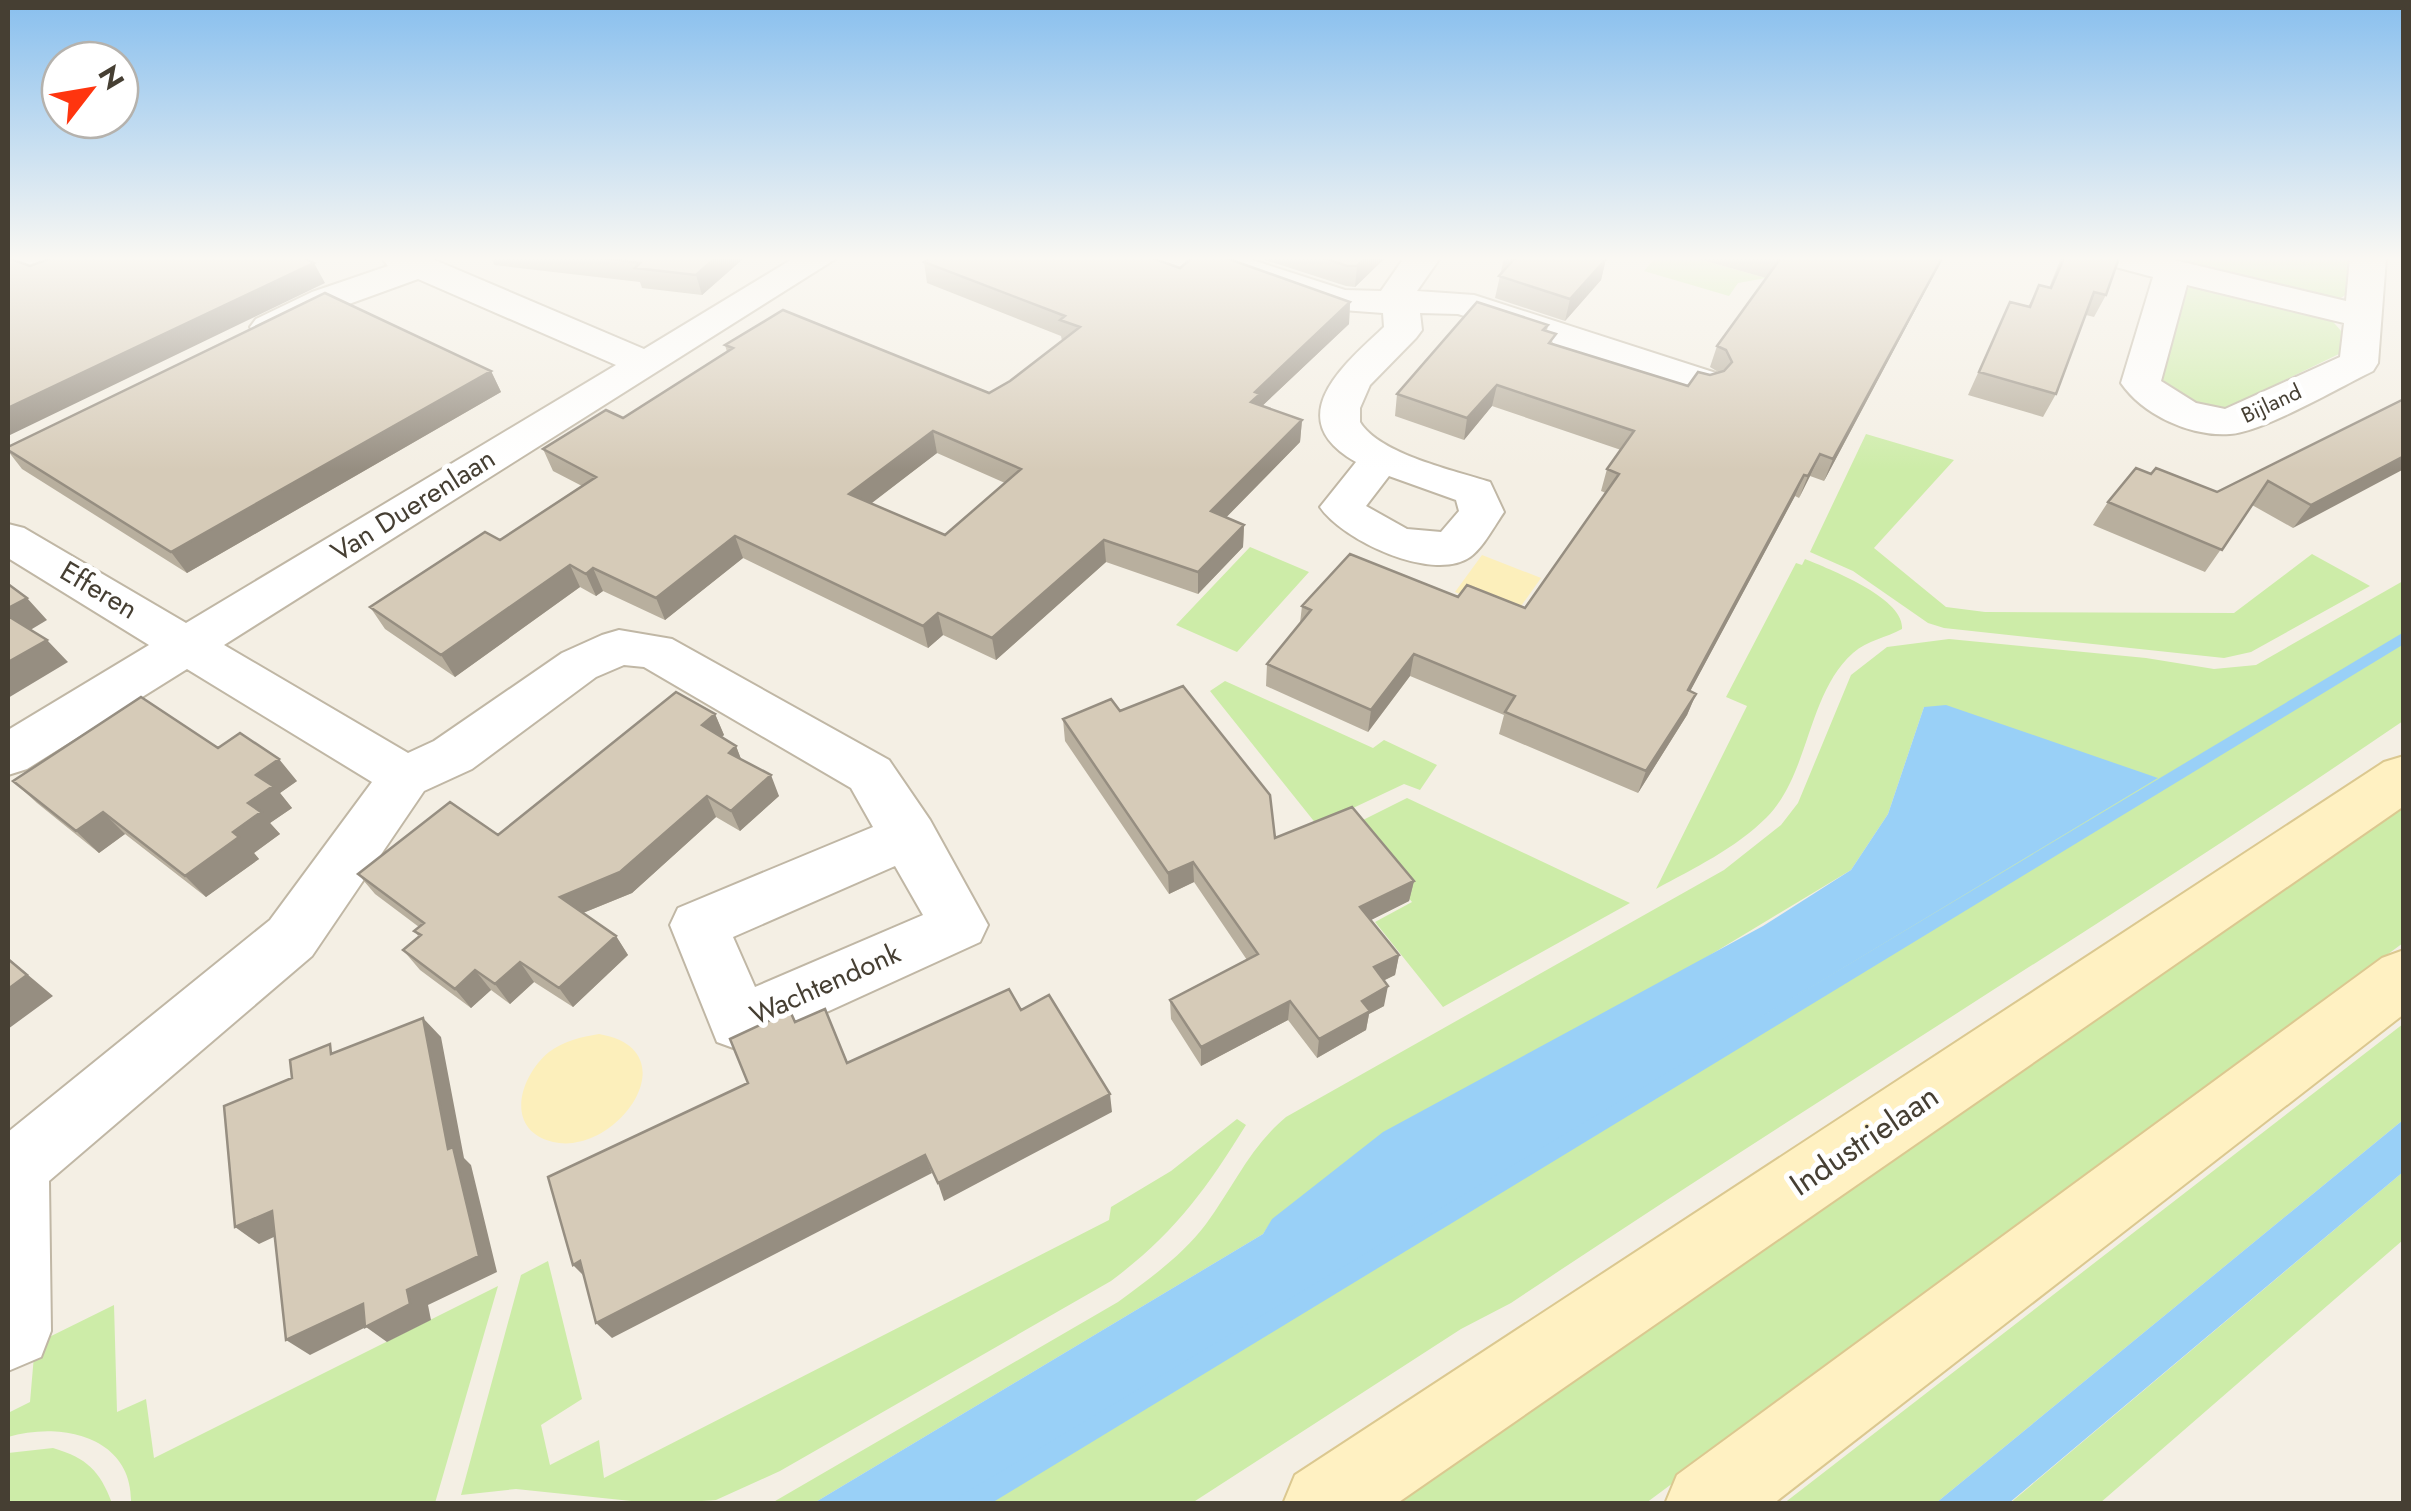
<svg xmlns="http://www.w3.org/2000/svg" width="2411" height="1511" viewBox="0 0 2411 1511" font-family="Jost,sans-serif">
	<rect width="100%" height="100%" fill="#f4efe4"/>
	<path fill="#cdeca8" d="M1655,258H1694L1766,278L1738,283L1729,296L1644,271Z
		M2147,258H2350L2351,261L2347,294L2339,299Z
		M2192,286L2328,316L2342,332L2339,354L2225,409L2200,410L2159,380L2183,292Z
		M1866,434L1954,460L1874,548L1946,607L1985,612L2234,613L2312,554L2370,586L2251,652L2224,658L1944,628L1928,623L1853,571L1810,552Z
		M1250,547L1309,572L1237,652L1176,625Z
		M1805,559C1829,569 1905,598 1902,629C1886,638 1868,640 1853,653C1807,694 1810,773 1767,817C1735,849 1694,868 1656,889L1747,706L1726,697L1796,563L1802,565Z
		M2403,581V721C2110,921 1806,1105 1511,1303L1461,1329L1192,1503H956L2157,778L1924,707L1888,814L1851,870L1273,1219L1263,1234L814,1503L770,1504L1118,1302C1149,1279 1182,1256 1206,1224C1234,1186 1250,1147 1286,1117L1724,870L1781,825L1798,803L1851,675L1887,647L1949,639L2146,658L2214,669L2256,665Z
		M1225,681L1373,748L1384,740L1437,765L1420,790L1404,784L1317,825L1210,691Z
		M1407,798L1630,903L1443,1007L1375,922L1412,902L1349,827Z
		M2403,806V943L1646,1503L1379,1504Z
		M2403,1024V1120L1936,1503L1783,1504Z
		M1237,1119L1246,1125C1205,1191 1174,1234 1111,1281L780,1471L716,1500L660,1504L516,1489L461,1495L521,1275L548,1261L582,1399L541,1425L550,1465L599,1440L604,1478L1109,1220L1111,1207L1171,1171Z
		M2403,1172V1240L2100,1503L2009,1504Z
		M498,1286L435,1503H131C133,1436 60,1421 8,1437V1413L30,1402L35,1344L114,1305L117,1412L146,1399L154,1458Z
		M53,1448C87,1458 100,1471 112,1503H8V1453Z"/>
	<path fill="#fcefbb" d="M1482,555L1541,578L1514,616L1455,592Z
		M599,1034C692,1050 617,1157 553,1142C504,1130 519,1077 549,1052C564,1041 581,1037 599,1034Z"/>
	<path fill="#99d0f7" d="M1946,705L2158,778L956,1503H814L1263,1234L1272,1219L1383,1132L1763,926L1851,870L1888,814L1924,707Z
		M2403,1120V1172L2009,1503H1936Z"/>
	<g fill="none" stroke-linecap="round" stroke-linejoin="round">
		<path fill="#99d0f7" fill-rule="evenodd" d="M2404,632V644L990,1504H957L960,1496Z"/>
		<defs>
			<path id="street" d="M8,258H95L90,265L46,282L23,273L8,278Z
				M382,258H430L644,349L794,258H837L224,645L408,753L434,741L562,653L602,635L619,630L672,639L889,760L930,820L988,925L980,942L761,1042L739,1050L717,1042L670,925L678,908L873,827L851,788L644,667L624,665L596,677L472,769L424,791L312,956L49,1181L51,1331L41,1357L8,1371V1132L270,920L372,782L187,669L27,769L8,775V730L149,645L8,558V524L24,528L186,623L616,365L418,279L338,308L282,335H256L250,327L256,319L312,292L388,266ZM895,866L923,915L755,987L733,937Z
				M1192,258H1246L1345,290L1381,291L1404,258H1440L1417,291L1474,295L1716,373L1722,381L1716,389L1702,393L1458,314L1420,313L1422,330L1416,338L1370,385L1360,408V422C1379,454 1456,471 1490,482L1504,512C1495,525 1483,548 1470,557C1433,583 1342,540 1320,507L1356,462C1280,419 1342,366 1384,327L1383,313L1329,309L1197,265ZM1389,476L1456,500L1459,511L1441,532L1407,529L1366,506Z
				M2103,258H2166L2346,301L2350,258H2386L2378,363L2373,371C2340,387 2263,432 2230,434C2191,437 2143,415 2121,383L2153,277L2108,265ZM2187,285L2344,323L2340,357L2225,409L2196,403L2161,381Z"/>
			<path id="secondary" d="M2404,756V806L1396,1504H1283L1295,1475L2384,762Z
				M2404,950V1014L1773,1504H1665L1677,1475L2382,958Z"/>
		</defs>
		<use href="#street" stroke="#c0b7a5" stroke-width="4"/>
		<use href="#secondary" stroke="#dbc890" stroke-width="4"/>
		<use href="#street" fill="#fff" fill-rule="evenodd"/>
		<use href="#secondary" fill="#fff1c2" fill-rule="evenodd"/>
	</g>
	<path fill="#b8af9e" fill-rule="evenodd" d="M492,258H744L702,295L642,288L640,282L494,265Z
		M1259,258H1385L1355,287L1346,286Z
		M1504,258H1606L1601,280L1565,321L1495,298Z
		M1695,258H1943L1824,481L1810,476L1799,498L1795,496L1690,691L1696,694L1687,715L1638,793L1499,734L1504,715L1410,676L1368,732L1266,686L1267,664L1300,623L1302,606L1458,597L1525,608L1606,493L1601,491L1607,469L1621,450L1492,406L1464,440L1395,416L1397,394L1548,325L1547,331L1554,345L1688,386L1710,375L1720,373L1710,367L1717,346L1766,278Z
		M2061,258H2119L2106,295L2094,317L2086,315L2056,394L2043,417L1968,395L2010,302L2028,307L2039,285L2049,288Z
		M924,262L1180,268L1350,302L1349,324L1262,406L1302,420L1300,442L1226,517L1244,525L1243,547L1198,594L1106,562L996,660L943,635L928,648L743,558L665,620L603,591L596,596L580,587L455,677L385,629L370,607L500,540L582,486L553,471L543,449L623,418L727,352L725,345L989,393L1010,381L1062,341L1061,336L927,283ZM937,453L1005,483L945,535L871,503Z
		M491,371L501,392L187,573L22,469L8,451V447Z
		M2404,399L2293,528L2252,505L2205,572L2093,525L2108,502L2151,474L2217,492Z
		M1120,711L1275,838L1414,881L1409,901L1371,920L1399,955L1395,975L1384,980V1006L1369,1014L1366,1030L1317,1058L1288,1020L1201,1066L1171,1019L1170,1000L1247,960L1194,882L1169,894L1065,741L1063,719Z
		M715,714L724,735L721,737L736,746L741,759L779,796L740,831L716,817L632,893L583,913L616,936L628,955L573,1007L534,982L510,1004L491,990L471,1008L420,970L403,950L419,937L414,931L419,927L375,894L358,874L498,835Z
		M13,781H297L280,793L292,808L270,823L280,834L254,853L259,859L206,897L125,834L99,853L37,803Z"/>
	<path fill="#968e81" d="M715,258H744L702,295L696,275Z
		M1365,258H1385L1355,287L1357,266Z
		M1942,258H1943L1824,481L1833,459Z
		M1606,259L1601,280L1565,321L1570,299Z
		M314,263L325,283L8,436V408Z
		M1350,302L1349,324L1259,409L1251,402L1255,392Z
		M491,371L501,392L187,573L171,552Z
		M1497,385L1492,406L1464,440L1467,418Z
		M1302,420L1300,442L1211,533V511Z
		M933,431L937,453L855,516L849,494Z
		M1820,454L1810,476L1799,498L1808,476Z
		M2404,456V469L2293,528L2311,505Z
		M1804,475L1795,496L1679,712L1688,690Z
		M1244,525L1243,547L1198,594V572Z
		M735,536L743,558L665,620L656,598Z
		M1104,540L1106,562L996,660L992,638Z
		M570,565L580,587L455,677L441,655Z
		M593,568L603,591L596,596L586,574Z
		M27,598L47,620L22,635L8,619V608Z
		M938,613L943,635L928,648L923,626Z
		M47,640L68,662L8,698V662Z
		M1414,654L1410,676L1368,732L1371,710Z
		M1696,694L1687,715L1638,793L1646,771Z
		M715,714L724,735L711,746L702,725Z
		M736,746L744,767L729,753Z
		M279,759L297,781L280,793L292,808L270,823L280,834L254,853L259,859L206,897L185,876L233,832L248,803L256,775Z
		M771,775L779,796L740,831L731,811Z
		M707,796L716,817L632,893L573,917L560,897Z
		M103,812L125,834L99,853L76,831Z
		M1193,862L1194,882L1169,894L1168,873Z
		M1414,881L1409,901L1357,927L1360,907Z
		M616,936L628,955L573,1007L559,988Z
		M1399,955L1395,975L1371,987L1374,967Z
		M8,958L53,996L8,1029Z
		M520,962L534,982L510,1004L495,984Z
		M475,970L491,990L471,1008L455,989Z
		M1388,986L1384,1006L1369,1014L1366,1030L1317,1058L1319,1039L1362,1001Z
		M1290,1001L1288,1020L1201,1066V1047Z
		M423,1018L441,1037L464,1158L471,1165L497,1272L428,1305L431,1320L387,1342L366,1327L310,1355L286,1340L363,1304L407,1290L448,1149Z
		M1110,1094L1112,1112L944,1201L938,1183Z
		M925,1155L932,1173L612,1338L596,1323Z
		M272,1211L295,1227L259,1244L235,1227Z
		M580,1261L589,1281L573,1265Z"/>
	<path fill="#d6cbb8" stroke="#968e81" stroke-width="2.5" fill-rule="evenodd" d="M8,258L30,266L51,258H304L314,263L8,408Z
		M602,258H715L696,275L635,268L640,263Z
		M930,258H1152L1180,268L1192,258H1226L1350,302L1255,392L1260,394L1251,402L1302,420L1211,511L1244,525L1198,572L1104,540L992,638L938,613L923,626L735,536L656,598L593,568L586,574L570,565L441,655L370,607L485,532L500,540L596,477L543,449L606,410L623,418L733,348L725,345L783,310L989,393L1010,381L1080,327L1060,320L1065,316L924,262ZM933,431L1021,469L945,535L849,494Z
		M1324,258H1365L1357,266H1347Z
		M1515,258H1606V259L1570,299L1499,276Z
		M1778,258H1942L1833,459L1820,454L1808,476L1804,475L1688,690L1696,694L1646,771L1505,712L1515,696L1414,654L1371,710L1267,664L1311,610L1302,606L1350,554L1458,597L1467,585L1525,608L1619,474L1607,469L1634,431L1497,385L1467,418L1397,394L1477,302L1548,325L1543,330L1556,334L1549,343L1688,386L1698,372L1710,375L1724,371L1732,362L1726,350L1717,346L1780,259Z
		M2064,258H2119L2106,295L2094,292L2056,394L1979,372L2010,302L2030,307L2039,285L2051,288Z
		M325,293L491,371L171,552L8,450V447Z
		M2404,399V456L2311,505L2268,481L2222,550L2108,502L2136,468L2151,474L2156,468L2217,492Z
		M8,584L27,598L8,608Z
		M8,616L47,640L8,662Z
		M1183,686L1270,795L1275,838L1352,807L1414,881L1360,907L1399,955L1374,967L1388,986L1362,1001L1370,1011L1319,1039L1290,1001L1201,1047L1170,1000L1258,954L1193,862L1168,873L1063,719L1111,699L1120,711Z
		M676,692L715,714L702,725L736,746L729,753L771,775L731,811L707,796L620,872L560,897L616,936L559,988L520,962L495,984L475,970L455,989L403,950L421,935L414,931L424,923L358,874L450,802L498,835Z
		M141,697L218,748L240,733L279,759L256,775L273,786L248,803L261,812L233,832L239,837L185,876L103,812L76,831L13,781Z
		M8,959L27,975L8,989Z
		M1009,989L1021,1010L1049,995L1110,1094L938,1183L925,1155L596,1323L580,1261L573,1265L548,1177L748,1083L730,1039L790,1011L795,1022L825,1009L847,1063Z
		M423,1018L448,1149L453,1147L479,1256L407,1290L410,1304L365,1327L363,1304L286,1340L272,1211L235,1227L224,1106L292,1078L290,1060L330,1044L331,1054Z"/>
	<linearGradient id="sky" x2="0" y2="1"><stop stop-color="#88bfee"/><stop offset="0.55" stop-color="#faf8f3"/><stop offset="1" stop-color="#faf8f3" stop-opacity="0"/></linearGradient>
	<rect width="2411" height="470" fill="url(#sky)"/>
	<g text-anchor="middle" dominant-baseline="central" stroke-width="10" stroke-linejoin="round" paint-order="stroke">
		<g font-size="22" fill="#463f33" stroke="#fff">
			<text transform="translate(2271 403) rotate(-25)">Bijland</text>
		</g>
		<g font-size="28" fill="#463f33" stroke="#fff">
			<text transform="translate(413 505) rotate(-32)">Van Duerenlaan</text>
			<text transform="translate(99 590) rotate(31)">Efferen</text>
			<text transform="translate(825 984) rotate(-24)">Wachtendonk</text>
		</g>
		<g font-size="32" fill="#463f33" stroke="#fff">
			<text transform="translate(1864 1140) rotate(-34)">Industrielaan</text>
		</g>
	</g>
	<rect width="2411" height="1511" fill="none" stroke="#463f33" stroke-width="20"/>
	<g transform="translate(90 90) rotate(59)"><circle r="48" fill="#ffffff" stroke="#b5b2ad" stroke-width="2.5"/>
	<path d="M0-8L18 38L0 25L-18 38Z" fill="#ff350f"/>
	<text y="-15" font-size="28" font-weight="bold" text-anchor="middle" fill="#463f33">N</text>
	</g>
</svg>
